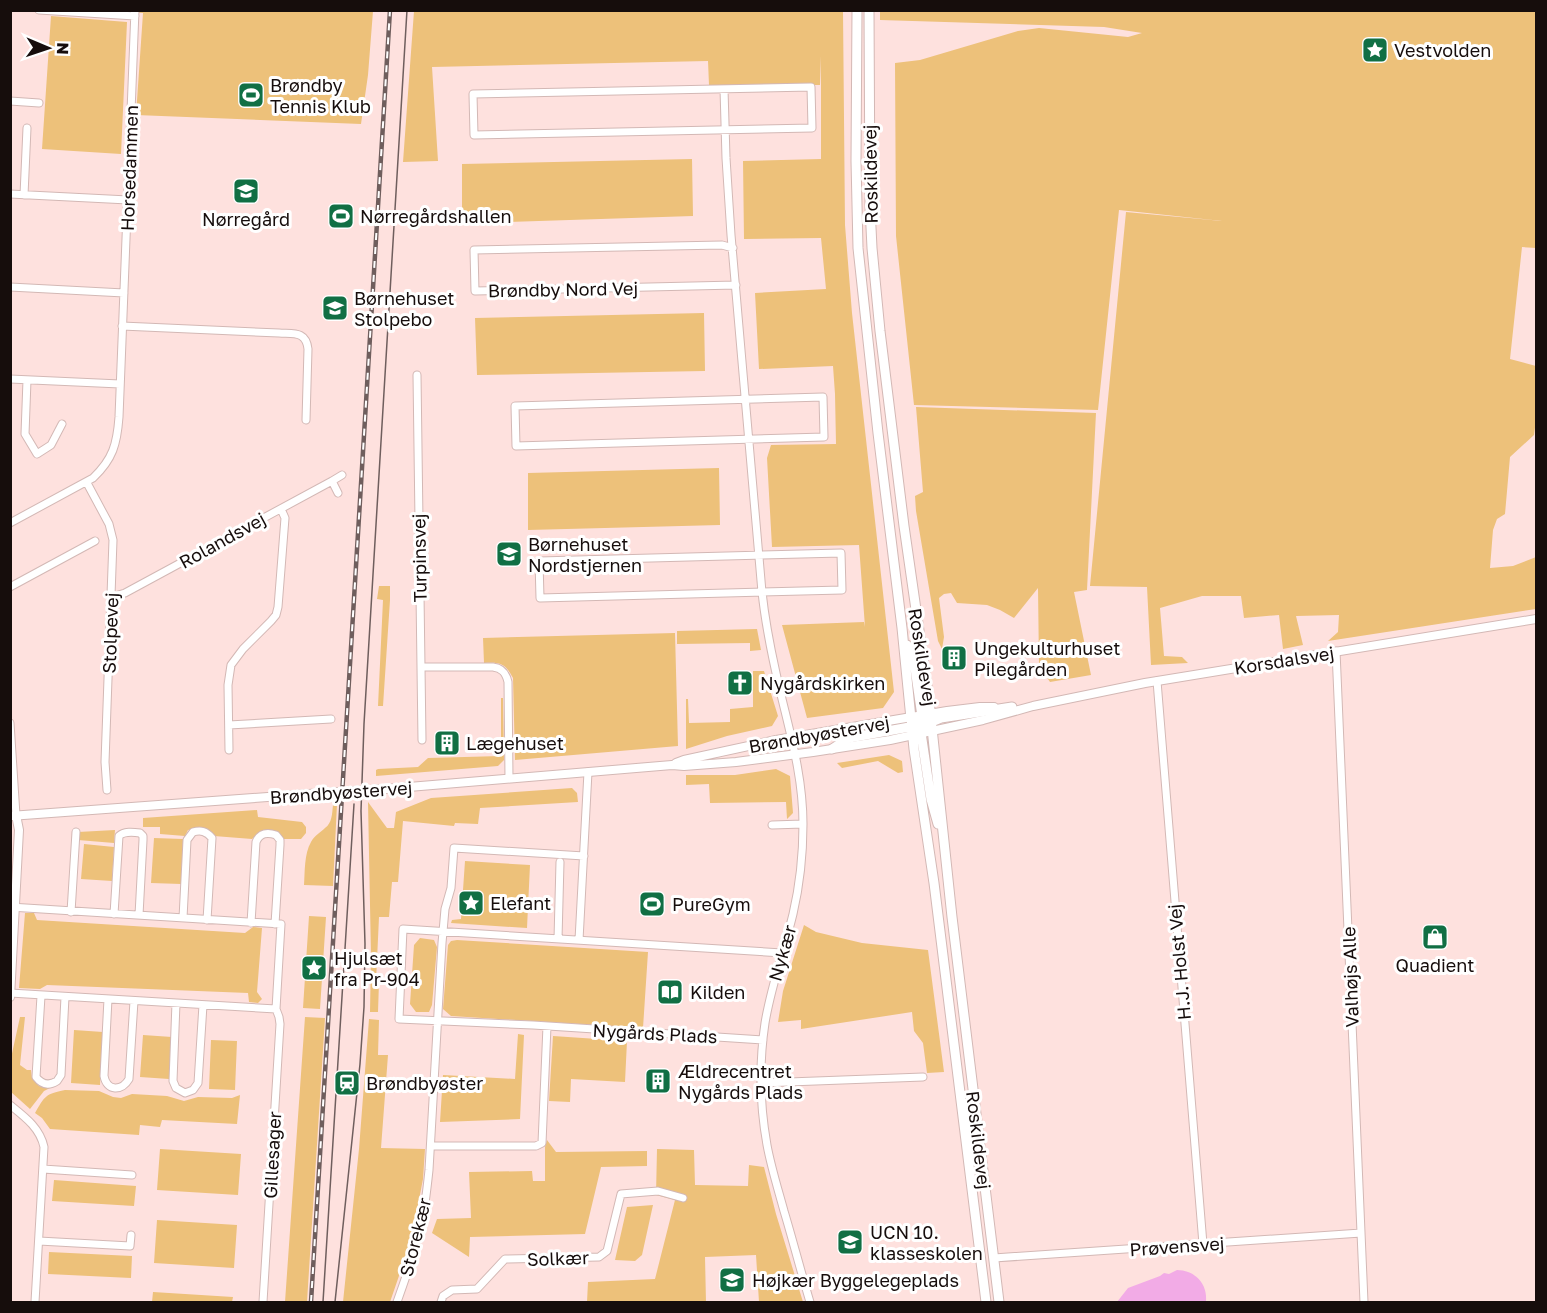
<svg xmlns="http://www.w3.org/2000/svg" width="1547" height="1313" viewBox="0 0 1547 1313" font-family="'Golos Text',sans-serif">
	<rect width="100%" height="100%" fill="#fee1de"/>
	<path fill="#edc17a" d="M109,11H373L368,75L361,124L136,115L143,13Z
		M414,11H843L845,225L852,313L894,692L883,708L807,718L782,625L864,622L865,627L859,545L772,547L767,458L771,445L836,444L835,394L833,366L759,369L755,293L826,289L821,238L744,239L743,161L821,159V56L820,85H709L708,61L432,67L438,161L403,162Z
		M880,11H1536V248L1522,247L1510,359L1536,366V420L1534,435L1510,457L1505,514L1497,519L1493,530L1490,568L1513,566L1536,557V609L1328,641L1338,632L1339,615L1296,616L1303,645L1283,649L1279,615L1244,618L1241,596H1202L1160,608L1164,656L1182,657L1188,663L1151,665L1147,587L1090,586L1126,212L1222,221L1119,210L1098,410L914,405L896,236L895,63L920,60L1018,31L1039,28L1128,37L1142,33L1104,27L880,20Z
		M51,16L127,22L121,154L42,149Z
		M692,159L693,216L507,222V219L462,220V164Z
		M704,313L705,371L477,375L475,318Z
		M916,407L1096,413L1087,590L1074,592L1091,675L1050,682L1039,666L1038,588L1014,618L1000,610L987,605L957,603L951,593L944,594L939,598L944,637L942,649L938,641L916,511L915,496L923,492Z
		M719,468L720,525L528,530V473Z
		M379,586H390V600L383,706H378L383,600L377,599Z
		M757,629L761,650L750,651V643L677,644V631Z
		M675,633L678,746L515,760L513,678C505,663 500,662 484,663L483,638Z
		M753,671H764L778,716L772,726L727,736L686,749V699H688L689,723L730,722V709L753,707Z
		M501,698H503L504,760L498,766L376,776V770L378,769L418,767L428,758L501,756Z
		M889,755L902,761L903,772L898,773L878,761L842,768L837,763Z
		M776,769L790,776L793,813L787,819L786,802L710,803L709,784L686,785V775H735Z
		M572,788L577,793L578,802L480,808L478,824L455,823L454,826L403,821L398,882H392L389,917H379L376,982H379L378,1012H370L371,956L368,802L387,828H394L396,812L431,798Z
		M337,804L333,886L304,885C305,872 304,854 311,842C315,835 320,833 325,828C332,823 332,814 333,805Z
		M257,810L258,817L302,822L306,827V833L301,839H283C275,826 262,829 252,839L214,836L208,829L203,828L188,830L185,836L160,834V827H143V818Z
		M115,830L114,843L78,840V832Z
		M154,838L183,839L181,884L151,883Z
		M84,844L114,847L112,881L81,879Z
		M465,861L530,865L527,928L451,923L452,920L461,919Z
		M25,913H34L37,920L245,933L253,927L262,928L257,992L262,999L258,1003L249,1002L248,993L47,985L40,989L19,988Z
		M309,916L326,917L320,1009L303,1008Z
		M804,925L816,932L862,943L928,950L944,1072L927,1073L923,1043L914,1031L912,1012L801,1029V1020L778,1022L783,991Z
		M420,938L434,940L437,947L432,1005L429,1012H416L410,1004L414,945Z
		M457,940L648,952L643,1028L451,1016L443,1009L448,945L451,941Z
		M20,1017H25L20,1065L27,1070H31L32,1078L39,1086L50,1088L44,1091L30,1109L11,1092V1058Z
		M305,1017L325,1018L307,1302H285Z
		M369,1019L379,1020L378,1055H388L381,1148L425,1149L423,1179L411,1241L390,1302H343L359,1149Z
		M74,1030L103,1032L100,1085L71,1083Z
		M518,1034L524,1035L520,1119L440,1122L443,1075L515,1079Z
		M143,1035L172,1037L169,1079L140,1077Z
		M553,1036L627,1041L625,1082L571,1079L570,1102L549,1101Z
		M211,1040L237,1041L235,1090L209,1089Z
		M65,1090L99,1091L113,1097L121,1098L132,1094L167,1096L184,1101L198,1097L232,1098L240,1095L237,1124L162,1120L160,1127L140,1125L139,1135L50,1129L42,1118L35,1113C45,1096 45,1094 65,1090Z
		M547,1140L556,1152L647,1151V1166L601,1167L585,1234L470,1237L469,1257L432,1233L437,1219L471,1218L469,1172L532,1171L533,1181H545V1147Z
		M160,1149L241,1154L238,1195L157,1190Z
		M657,1149L694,1150L695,1185L748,1186L749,1165L764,1167L776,1214L803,1302H759L756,1255L705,1257L706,1302H559H587L588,1282L655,1279L675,1200L656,1195Z
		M54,1180L136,1186L134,1206L52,1201Z
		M653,1205L642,1255L635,1261L615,1260L627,1207Z
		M157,1220L237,1225L234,1268L154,1263Z
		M49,1252L132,1256L131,1278L48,1274Z
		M153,1292L233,1297L232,1302H152Z"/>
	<path fill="#f2abe6" d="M1177,1270C1195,1270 1208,1284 1206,1302H1117L1128,1288L1160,1276L1164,1273L1169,1274Z"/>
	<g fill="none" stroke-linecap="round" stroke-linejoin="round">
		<defs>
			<path id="minor" d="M39,10L135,16
				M811,87L812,128L474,135L473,94Z
				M724,89L726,158L731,235L762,592C765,620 770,646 776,673C787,724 803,771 803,824C803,854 800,884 793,914C784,951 771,986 765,1023C759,1063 760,1106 767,1145C771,1167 778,1189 784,1211C793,1241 801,1272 810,1302
				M10,101L39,103
				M10,194L128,200
				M24,195L27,128
				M733,248L722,245L474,250L475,291L736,285
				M10,287L124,293
				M122,326L279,333C294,334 306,331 308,349L306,420
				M417,375L422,740
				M10,379L120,384
				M27,380L25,434L37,454L51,445L62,424
				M823,397L824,437L516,446L515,406Z
				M332,481L342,475
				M87,483L109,524L113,540L105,762L107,790
				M10,523L93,478C113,459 117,444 119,417L135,10
				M841,553L842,590L540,598L539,561Z
				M10,587L95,541
				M112,597L125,593L332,481L338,493
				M1336,651L1364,1302
				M421,667H493C502,668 506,673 508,682L509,778
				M1157,681L1203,1244
				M10,723L16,815
				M229,725L331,719
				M229,750L228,685L231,665L243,649L271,621L276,615L278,607L285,518L281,509
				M772,825L803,824
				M10,907L281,924L276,1009L279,1017L280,1024L263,1302
				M71,912L76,832
				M114,914L119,836C124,831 133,832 140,833L143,836V840L139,915
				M183,918L187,840L193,832C201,830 206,831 212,838L207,920
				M251,923L256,842C260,833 267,832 276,835L280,840V845L275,924
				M558,939L560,862
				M579,940L588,772
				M10,993L276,1009
				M41,996L36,1077C42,1085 49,1086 57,1081L61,1075L65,997
				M108,999L104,1076C107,1092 122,1091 129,1079L134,1001
				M176,1003L173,1081L176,1088L185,1093L193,1090L198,1083L203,1005
				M763,1040L533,1025L399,1019L403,929L782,953
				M761,1083L923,1077
				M10,1105C25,1117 40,1128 44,1147L35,1302
				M431,1146H536L542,1143L547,1026
				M43,1169L132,1175
				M39,1241L130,1246L131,1235
				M994,1258L1361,1233
				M397,1302C406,1277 415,1252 421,1226C425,1208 427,1189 429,1170L442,943L445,909L451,888L454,848L584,856
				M441,1302L443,1296L452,1290L477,1289L505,1259L599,1257L607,1251L621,1194L658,1191L683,1198"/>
			<path id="tertiary" d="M676,763L684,760L776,740L947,711L980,707H994
				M385,789L672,765L684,766L736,762L813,752L890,740L983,720L1033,706L1145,683L1536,619
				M10,816L322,793
				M10,997L19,830L16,815"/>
			<path id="secondary" d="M857,10L856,161L858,248L878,433L902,628L914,749L934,883L986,1302
				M869,10L870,207L872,248L880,331L904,526L929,700L952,917L999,1302
				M907,645L915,668L923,723L933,731
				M911,717L917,726L921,733L931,799L938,824
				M929,723L941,718L1012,707
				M832,749L849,738L915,726"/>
		</defs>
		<use href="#minor" stroke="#d3b8b5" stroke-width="9"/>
		<use href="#tertiary" stroke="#d3b8b5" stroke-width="10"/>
		<use href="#secondary" stroke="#d3b8b5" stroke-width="11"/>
		<use href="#minor" stroke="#fff" stroke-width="7"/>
		<use href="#tertiary" stroke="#fff" stroke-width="8"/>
		<use href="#secondary" stroke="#fff" stroke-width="9"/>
		<path stroke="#6f5e5d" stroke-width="1.5" d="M323,1302L354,804
			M335,1302L360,1064L364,1007L365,944L361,811L364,724L407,10"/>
		<defs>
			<path id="rail" d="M311,1302L390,10"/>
		</defs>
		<use href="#rail" stroke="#6f5e5d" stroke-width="4.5"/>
		<use href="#rail" stroke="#fff" stroke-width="2" stroke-dasharray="7" stroke-linecap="butt"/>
		<defs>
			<path id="tertiary-bridge" d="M322,793L385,789"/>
		</defs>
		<use href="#tertiary-bridge" stroke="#d3b8b5" stroke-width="10" stroke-linecap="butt"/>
		<use href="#tertiary-bridge" stroke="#fff" stroke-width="8"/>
	</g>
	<defs>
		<symbol id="sight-square" viewBox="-11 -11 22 22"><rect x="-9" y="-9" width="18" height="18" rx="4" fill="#116f44" stroke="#fff"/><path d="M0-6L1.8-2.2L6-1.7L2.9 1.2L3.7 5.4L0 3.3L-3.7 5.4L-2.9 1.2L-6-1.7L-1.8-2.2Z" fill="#fff"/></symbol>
		<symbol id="stadium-square" viewBox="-11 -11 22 22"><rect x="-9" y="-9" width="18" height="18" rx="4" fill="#116f44" stroke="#fff"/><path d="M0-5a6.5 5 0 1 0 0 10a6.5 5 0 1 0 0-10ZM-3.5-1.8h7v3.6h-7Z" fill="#fff"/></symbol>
		<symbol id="school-square" viewBox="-11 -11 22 22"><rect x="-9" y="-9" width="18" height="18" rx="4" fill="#116f44" stroke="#fff"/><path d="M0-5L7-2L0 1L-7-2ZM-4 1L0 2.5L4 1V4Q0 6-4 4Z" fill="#fff"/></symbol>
		<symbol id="building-square" viewBox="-11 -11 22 22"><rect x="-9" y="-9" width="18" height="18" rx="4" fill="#116f44" stroke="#fff"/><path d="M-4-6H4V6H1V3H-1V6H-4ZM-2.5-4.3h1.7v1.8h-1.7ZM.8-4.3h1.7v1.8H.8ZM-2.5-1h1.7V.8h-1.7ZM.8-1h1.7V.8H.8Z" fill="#fff"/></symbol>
		<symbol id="church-square" viewBox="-11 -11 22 22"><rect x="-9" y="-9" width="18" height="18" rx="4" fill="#116f44" stroke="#fff"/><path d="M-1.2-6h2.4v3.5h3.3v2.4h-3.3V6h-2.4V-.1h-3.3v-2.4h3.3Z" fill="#fff"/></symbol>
		<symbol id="shop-square" viewBox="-11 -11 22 22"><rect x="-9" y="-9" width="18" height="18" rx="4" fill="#116f44" stroke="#fff"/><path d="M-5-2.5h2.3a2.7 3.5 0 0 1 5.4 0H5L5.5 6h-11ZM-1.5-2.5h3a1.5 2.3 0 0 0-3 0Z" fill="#fff"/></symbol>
		<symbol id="library-square" viewBox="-11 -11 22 22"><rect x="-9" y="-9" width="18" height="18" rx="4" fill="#116f44" stroke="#fff"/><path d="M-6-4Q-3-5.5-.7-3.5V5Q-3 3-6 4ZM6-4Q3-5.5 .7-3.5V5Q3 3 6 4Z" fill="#fff"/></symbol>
		<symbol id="station-square" viewBox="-11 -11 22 22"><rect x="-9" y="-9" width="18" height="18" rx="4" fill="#116f44" stroke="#fff"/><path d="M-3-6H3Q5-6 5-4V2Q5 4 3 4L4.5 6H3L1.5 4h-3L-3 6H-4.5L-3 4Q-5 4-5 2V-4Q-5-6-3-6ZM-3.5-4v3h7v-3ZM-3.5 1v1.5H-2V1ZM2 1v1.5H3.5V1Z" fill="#fff"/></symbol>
	</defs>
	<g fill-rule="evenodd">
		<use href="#sight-square" x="1360" y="35" width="30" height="30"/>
		<use href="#stadium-square" x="236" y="80" width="30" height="30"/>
		<use href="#school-square" x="231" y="176" width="30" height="30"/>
		<use href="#stadium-square" x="326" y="201" width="30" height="30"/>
		<use href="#school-square" x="320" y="293" width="30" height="30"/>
		<use href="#school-square" x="494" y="539" width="30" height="30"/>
		<use href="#building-square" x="939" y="643" width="30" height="30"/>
		<use href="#church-square" x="725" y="668" width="30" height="30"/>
		<use href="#building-square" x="432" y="728" width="30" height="30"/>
		<use href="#sight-square" x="456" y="888" width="30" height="30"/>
		<use href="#stadium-square" x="637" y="889" width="30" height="30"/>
		<use href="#shop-square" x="1420" y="922" width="30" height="30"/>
		<use href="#sight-square" x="299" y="953" width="30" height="30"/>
		<use href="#library-square" x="655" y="977" width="30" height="30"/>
		<use href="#building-square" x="643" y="1066" width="30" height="30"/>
		<use href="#station-square" x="332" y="1068" width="30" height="30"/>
		<use href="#school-square" x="835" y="1227" width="30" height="30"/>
		<use href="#school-square" x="717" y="1265" width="30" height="30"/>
	</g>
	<g text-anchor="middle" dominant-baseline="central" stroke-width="6" stroke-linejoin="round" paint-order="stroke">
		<g font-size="18" fill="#160d0c" stroke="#fff" text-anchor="start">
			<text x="1394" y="50">Vestvolden</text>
			<text x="270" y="85">Brøndby<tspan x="270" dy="21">Tennis Klub</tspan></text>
			<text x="360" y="216">Nørregårdshallen</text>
			<text x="246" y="219" text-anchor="middle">Nørregård</text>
			<text x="354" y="298">Børnehuset<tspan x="354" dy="21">Stolpebo</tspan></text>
			<text x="528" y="544">Børnehuset<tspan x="528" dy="21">Nordstjernen</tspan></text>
			<text x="974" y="648">Ungekulturhuset<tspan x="974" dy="21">Pilegården</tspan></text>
			<text x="760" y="683">Nygårdskirken</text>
			<text x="466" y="743">Lægehuset</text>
			<text x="490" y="903">Elefant</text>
			<text x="672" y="904">PureGym</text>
			<text x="334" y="958">Hjulsæt<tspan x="334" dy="21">fra Pr-904</tspan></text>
			<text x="1435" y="965" text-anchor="middle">Quadient</text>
			<text x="690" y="992">Kilden</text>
			<text x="678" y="1071">Ældrecentret<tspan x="678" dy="21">Nygårds Plads</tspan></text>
			<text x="366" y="1083">Brøndbyøster</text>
			<text x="870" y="1232">UCN 10.<tspan x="870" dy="21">klasseskolen</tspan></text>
			<text x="752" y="1280">Højkær Byggelegeplads</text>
		</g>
		<g font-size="18" fill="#160d0c" stroke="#fff">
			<text transform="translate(129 168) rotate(-88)">Horsedammen</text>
			<text transform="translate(870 174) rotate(-91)">Roskildevej</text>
			<text transform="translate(563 289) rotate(-1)">Brøndby Nord Vej</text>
			<text transform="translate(222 540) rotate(-29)">Rolandsvej</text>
			<text transform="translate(419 558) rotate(-91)">Turpinsvej</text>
			<text transform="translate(110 633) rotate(-88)">Stolpevej</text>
			<text transform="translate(923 657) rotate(81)">Roskildevej</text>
			<text transform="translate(1284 660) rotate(-9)">Korsdalsvej</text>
			<text transform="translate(819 734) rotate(-10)">Brøndbyøstervej</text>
			<text transform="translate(341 792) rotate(-4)">Brøndbyøstervej</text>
			<text transform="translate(782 953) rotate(-74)">Nykær</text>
			<text transform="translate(1179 962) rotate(-95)">H.J. Holst Vej</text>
			<text transform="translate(1350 977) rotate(-92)">Valhøjs Alle</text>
			<text transform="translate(655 1033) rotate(3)">Nygårds Plads</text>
			<text transform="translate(979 1140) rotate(83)">Roskildevej</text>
			<text transform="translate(272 1155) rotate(-87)">Gillesager</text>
			<text transform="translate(415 1237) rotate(-76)">Storekær</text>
			<text transform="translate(1177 1246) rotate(-4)">Prøvensvej</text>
			<text transform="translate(558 1258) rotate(-2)">Solkær</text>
		</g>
	</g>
	<rect width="1547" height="1313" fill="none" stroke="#160d0c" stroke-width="24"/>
	<g transform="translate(48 48) rotate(92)" stroke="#ffffff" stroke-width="4.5" paint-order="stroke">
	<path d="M0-4.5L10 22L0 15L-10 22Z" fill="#160d0c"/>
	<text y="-9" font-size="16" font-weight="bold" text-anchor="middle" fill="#160d0c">N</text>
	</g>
</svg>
